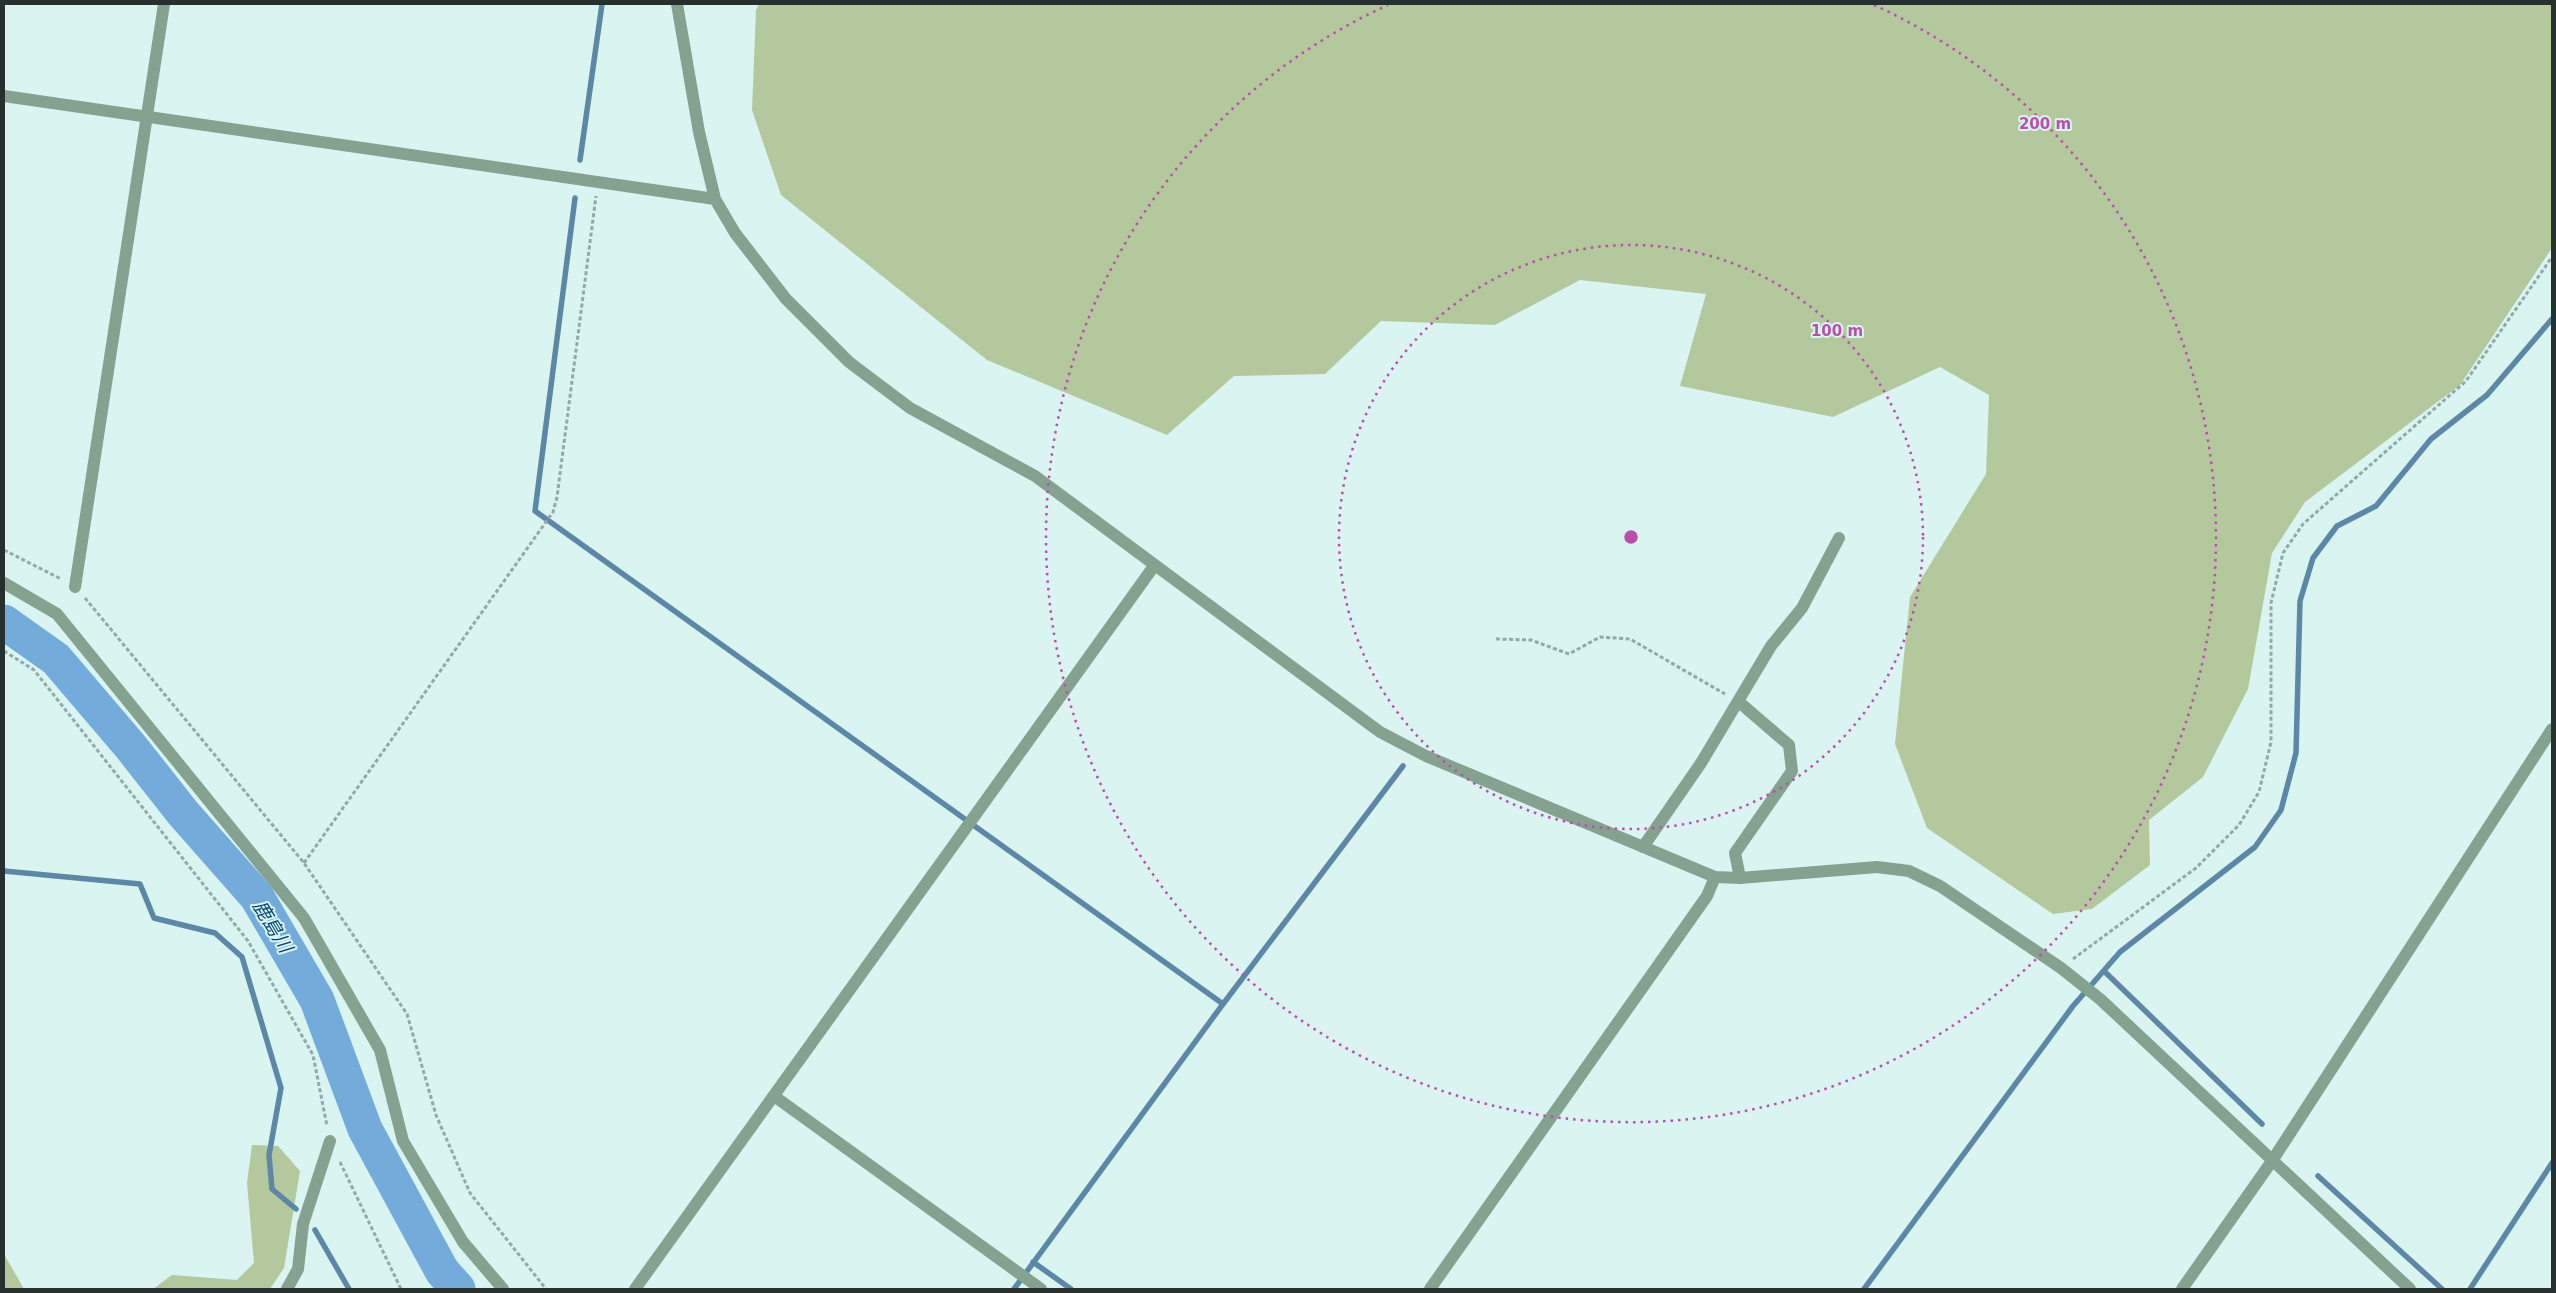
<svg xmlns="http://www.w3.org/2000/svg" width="2556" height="1293" viewBox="0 0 2556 1293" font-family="'DejaVu Sans','Noto Sans JP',sans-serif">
	<rect width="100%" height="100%" fill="#d9f4f1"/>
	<path fill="#b3c99d" d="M759,4H2552V248L2460,385L2305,502L2272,553L2248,689L2203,777L2149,820L2150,865L2092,909L2053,914L1927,828L1895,744L1910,597L1986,474L1989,395L1940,367L1833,417L1680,386L1706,294L1580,280L1495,325L1381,321L1325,374L1234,376L1167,435L987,360L781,195L752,110L756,10Z
		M252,1145L278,1146L300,1171L284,1268L270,1289H153L172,1275L237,1280L254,1263L247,1183Z
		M4,1254L24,1289H4Z"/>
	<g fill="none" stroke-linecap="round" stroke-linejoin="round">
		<path stroke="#5c87a7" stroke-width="5.5" d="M580,160L602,4
			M575,198L535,511L1223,1004L1014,1289
			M4,871L140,884L154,918L215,933L242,957L281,1088L269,1155L272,1189L296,1209
			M2104,971L2262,1124
			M1223,1004L1403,766
			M2318,1176L2442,1289
			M315,1230L349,1289
			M1033,1262L1071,1289
			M1864,1289L2073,1006L2120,952L2255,847L2281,810L2296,753L2300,601L2313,558L2337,526L2376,506L2431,439L2487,395L2552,319
			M2470,1289L2552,1163"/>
		<path stroke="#73acdb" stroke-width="35" d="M4,622L56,659L131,747L183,813L257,897L317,1000L365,1129L442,1271L458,1289"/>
		<path stroke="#94a9a7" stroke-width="3" stroke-dasharray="4 2.5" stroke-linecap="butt" d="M4,550L61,579
			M85,598L304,863L407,1014L436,1115L470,1193L546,1289
			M1496,639L1531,640L1569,654L1600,637L1630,639L1725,694
			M4,651L34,670L248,941L313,1055L327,1126
			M304,863L553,512L557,497L596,196
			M2073,959L2196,868L2239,825L2259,792L2271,742V603L2283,553L2303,524L2466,381L2552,257
			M340,1162L401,1289"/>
		<path stroke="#85a290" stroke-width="12" d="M4,583L57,614L304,918L380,1050L403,1141L463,1242L503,1289
			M75,587L164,4
			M1739,702L1789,745L1792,771L1735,853L1740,878
			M1643,847L1701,763L1771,646L1802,608L1839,538
			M774,1096L1041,1289
			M287,1289L298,1269L303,1224L330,1141
			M635,1289L1154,566
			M1430,1289L1707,896L1715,877"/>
		<path stroke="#85a290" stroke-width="12" d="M677,4L699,132L715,199L735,233L786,299L849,362L910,408L1035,476L1380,732L1426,756L1715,877L1740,878L1877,867L1909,871L1940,886L2061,968L2100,999L2410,1289
			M4,96L715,199
			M2182,1289L2272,1161L2552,729"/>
	</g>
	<g fill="none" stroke="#ba4eae" stroke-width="2.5" stroke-dasharray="2.5 5">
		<circle cx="1631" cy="537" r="292"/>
		<path d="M1874 5A585 585 0 1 1 1388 5"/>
	</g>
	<g text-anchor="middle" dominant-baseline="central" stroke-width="4" stroke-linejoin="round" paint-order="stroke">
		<g font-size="19" font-style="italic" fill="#004571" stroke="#d9f4f1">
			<text transform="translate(273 926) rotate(59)">鹿島川</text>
		</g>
	</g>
	<circle cx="1631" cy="537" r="8" fill="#ba4eae" stroke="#d9f4f1" stroke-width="2.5"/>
	<g font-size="15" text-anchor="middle" font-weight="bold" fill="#ba4eae" stroke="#d9f4f1" stroke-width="4" stroke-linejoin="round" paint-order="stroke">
		<text x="2045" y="129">200 m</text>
		<text x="1837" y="336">100 m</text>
	</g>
	<rect width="2556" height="1293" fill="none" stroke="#26302f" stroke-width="10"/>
</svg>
